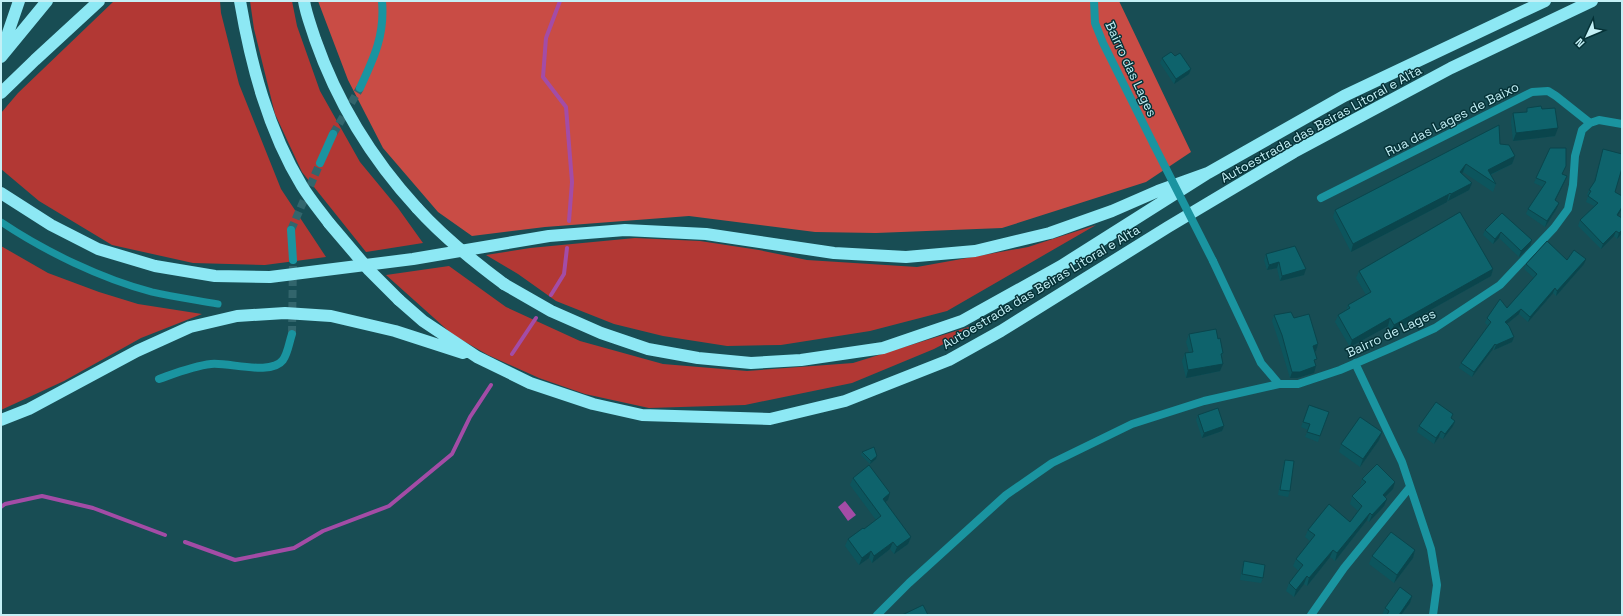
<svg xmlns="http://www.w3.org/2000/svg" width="1623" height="616" viewBox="0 0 1623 616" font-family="'Space Grotesk',sans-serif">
	<rect width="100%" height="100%" fill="#184d54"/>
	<path fill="#b23834" d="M114,1H220L221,13L239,84L281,189L326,257L265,265L193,263L112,245L39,201L1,169V113L18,93Z
		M250,1H292L297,26L320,91L360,162L398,208L423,243L366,252L302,172L275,114L254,29Z
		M1096,225L947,311L870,331L781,345L727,346L663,336L614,324L556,301L518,274L486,255L530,248L635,238L700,241L759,250L807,260L917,267L1028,247Z
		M1,246L48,273L99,292L138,304L202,314L141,338L64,381L1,410Z
		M449,266L506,307L580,341L663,364L747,371L853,363L988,321L934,349L852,383L745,405L649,408L585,394L539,378L488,355L453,335L386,275Z"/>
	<path fill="#c94c45" d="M318,1H1119L1191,152L1146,182L1002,228L876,233L815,232L689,216L545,227L472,236L438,212L383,148L348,80Z"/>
	<path fill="#a34ca6" d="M845,501L856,515L848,521L838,507Z"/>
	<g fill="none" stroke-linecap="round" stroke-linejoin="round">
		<path stroke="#a34ca6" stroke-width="4" d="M560,1L546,38L543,77L566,107L572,182L569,221
			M551,295L564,274L567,248
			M512,354L536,318
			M1,507L5,504L42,496L93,508L165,535
			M185,542L235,560L294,548L323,531L389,506L452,454L470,417L491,385"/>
		<path stroke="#32656c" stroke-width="8" stroke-dasharray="8 4" stroke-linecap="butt" d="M333,134L360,88
			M291,230L320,163
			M292,334L293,260"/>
		<path stroke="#1a94a0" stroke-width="7" d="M1,222C44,251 102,279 152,292C174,297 196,300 218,304"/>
		<path stroke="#1a94a0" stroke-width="8" d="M1094,1L1095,23L1103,43L1154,145
			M360,88C374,58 385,35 382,1
			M320,163L333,134
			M1321,198L1532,92L1548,91L1556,96L1590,123
			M291,230L293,260
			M1213,261L1261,363L1279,384H1298L1340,370L1391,348L1435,328L1500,285L1554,228L1568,209L1573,185L1575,156L1582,130L1590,123L1599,120L1622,124
			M1355,363L1402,462L1431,549L1437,585L1433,615
			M159,379C176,373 193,366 211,364C229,362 271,376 283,360C288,353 289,343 292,334
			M877,615L909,583L1006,495L1052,463L1132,424L1204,401L1279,384
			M1311,615L1344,568L1410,487"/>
		<path stroke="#8de8f4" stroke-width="12" d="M240,1C251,65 268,130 302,186C310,199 320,211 329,223
			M304,1C306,14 311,26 315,39C337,102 372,159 417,208
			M1,48L8,33L19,1
			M1,57L47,1
			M1,93L35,60L99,1
			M1,193L51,225L98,249L155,266L215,276L270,277L413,259L549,236L625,230L706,234L834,253L906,257L975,251L1050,233L1112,211L1158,191L1208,173
			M504,284L551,311L601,333L648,349L698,358L751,363L801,360L883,348L962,321L1061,266L1208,173L1344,96L1545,1
			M399,300L423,321L477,357L530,383L593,404L642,415L770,419L845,401L949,360L1001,331L1168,227L1294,152L1451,68L1592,1
			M1,420L29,409L137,351L190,327L237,316L285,313L331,316L395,331L463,353"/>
		<path stroke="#1a94a0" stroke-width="8" d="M1154,145L1213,261"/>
		<path stroke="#8de8f4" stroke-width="12" d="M417,208C443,237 473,261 504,284
			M329,223L369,270L399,300"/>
	</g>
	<path fill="#0c555d" d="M1175,56L1191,69L1189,74L1174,84L1160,63L1162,58Z
		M1527,108L1542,109L1555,136L1513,141L1511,121L1513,113L1526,112Z
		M1500,144L1515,156L1512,164L1491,175L1496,184L1493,192L1463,172L1462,174L1472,183L1469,190L1448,201L1447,200V202L1351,252L1333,217L1335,210Z
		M1603,149L1615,192L1622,196V209L1618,215L1622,233L1617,239L1614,236L1601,249L1578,226L1580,220L1594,206L1586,202L1588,196L1587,195L1589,190L1594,182Z
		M1566,166L1562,174L1567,176L1555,200L1557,208L1545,227L1526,214L1528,209L1543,187L1534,183L1536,178Z
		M1502,213L1530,246L1519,257L1499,238L1493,244L1483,235L1485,230Z
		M1266,254L1304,275L1280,281L1277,268L1267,270L1264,260Z
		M1567,260L1584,264L1556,296L1553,293L1528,322L1519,314L1507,324L1514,337L1512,342L1494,350L1493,349L1472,377L1459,368L1461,363L1488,326L1485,323L1487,318L1507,308L1534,278L1524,269L1526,264Z
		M1493,269L1491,276L1391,332L1388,326L1350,347L1335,322L1338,315L1346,310L1348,305L1366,295L1356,278L1359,271Z
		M1274,315L1294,318L1318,344L1316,351H1315V364L1314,373L1297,378H1290L1279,342L1272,321Z
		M1189,334L1218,339L1223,353L1222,358L1220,371L1186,378L1182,361L1185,353L1189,352L1186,342Z
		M1309,405L1329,412L1318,442L1305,437L1308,430L1301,427Z
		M1198,415L1224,426L1222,431L1202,438L1196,420Z
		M1451,418L1455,421L1453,426L1443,439L1439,437L1434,444L1417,432L1419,426Z
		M1382,432L1379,440L1360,467L1339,452L1341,444Z
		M862,452L877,456L876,459L870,464L861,455Z
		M1285,460L1290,491L1288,497L1278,495L1283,465Z
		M853,478L888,500L885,502L911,537L908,544L894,554L890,549L872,563L869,558L859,565L845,546L848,539L864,529L876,520L850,485Z
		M1362,479L1393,489L1385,497L1384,506L1369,522L1367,520L1335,561L1330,557L1307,586L1304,584L1294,597L1286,591L1289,583L1299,571L1293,566L1296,559L1310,541L1305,537L1308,530L1350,522L1358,511L1350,504L1352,496L1361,488L1360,486Z
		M1415,550L1413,558L1394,583L1369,564L1372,556Z
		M1244,561L1263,578L1261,583L1240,580L1242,567Z
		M1412,596L1410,603L1401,615H1382L1385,608Z"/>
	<path fill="#0a454c" d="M1191,69L1189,74L1174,84L1176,79Z
		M1558,128L1555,136L1513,141L1516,133Z
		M1515,156L1512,164L1485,177L1488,170Z
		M1466,164L1463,172L1457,179L1460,172Z
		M1567,176L1565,181L1553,205L1555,200Z
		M1472,183L1469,190L1448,201L1451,194Z
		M1449,194L1447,202L1351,252L1353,244Z
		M1559,203L1557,208L1545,227L1547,221Z
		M1622,207V209L1615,220L1617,215Z
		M1622,230V233L1617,239L1619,233Z
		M1616,231L1614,236L1601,249L1603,244Z
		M1501,232L1499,238L1493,244L1495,239Z
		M1532,240L1530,246L1519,257L1521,251Z
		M1586,259L1584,264L1556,296L1557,291Z
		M1279,262L1277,268L1267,270L1269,265Z
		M1306,269L1304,275L1280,281L1282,276Z
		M1493,269L1491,276L1391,332L1394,325Z
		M1555,288L1553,293L1528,322L1530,317Z
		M1521,309L1519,314L1503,327L1505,322Z
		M1390,318L1388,326L1350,347L1352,340Z
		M1514,337L1512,342L1494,350L1496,345Z
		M1318,344L1316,351L1311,352L1313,346Z
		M1495,344L1493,349L1472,377L1474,372Z
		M1223,364L1220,371L1186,378L1188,370Z
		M1316,366L1314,373L1297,378H1290L1292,372Z
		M1455,421L1453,426L1443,439L1445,434Z
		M1224,426L1222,431L1202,438L1204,433Z
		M1441,431L1439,437L1434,444L1436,438Z
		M1382,432L1379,440L1360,467L1363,459Z
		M877,456L876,459L870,464L871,461Z
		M1395,482L1393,489L1380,502L1383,495Z
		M890,493L888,500L880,506L883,499Z
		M1387,499L1384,506L1369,522L1372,515Z
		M1370,513L1367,520L1335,561L1337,553Z
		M911,537L908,544L894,554L897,547Z
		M893,542L890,549L872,563L874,556Z
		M1333,550L1330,557L1307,586L1309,578Z
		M1415,550L1413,558L1394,583L1397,575Z
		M871,551L869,558L859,565L862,558Z
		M1307,576L1304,584L1294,597L1296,590Z
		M1412,596L1410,603L1401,615H1399Z"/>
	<path fill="#0e636c" stroke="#0a454c" d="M1171,52L1175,56L1180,53L1191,69L1176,79L1162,58Z
		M1541,106L1542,109L1555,108L1558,128L1516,133L1513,113L1527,112V108Z
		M1499,125L1500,144L1509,145L1515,156L1488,170L1496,184L1466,164L1460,172L1472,183L1451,194L1450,193L1449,194L1353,244L1335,210Z
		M1550,148H1566V166L1562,174L1567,176L1555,200L1559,203L1547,221L1528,209L1546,182L1536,178Z
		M1603,149L1622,154V168L1615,192L1622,196V207L1617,215L1622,218V230L1619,233L1616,231L1603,244L1580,220L1598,203L1588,196L1591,191L1589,190L1595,181Z
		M1460,212L1493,269L1394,325L1390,318L1352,340L1338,315L1350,308L1348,305L1371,292L1359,271Z
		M1502,213L1532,240L1521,251L1501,232L1495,239L1485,230Z
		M1547,241L1567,260L1574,250L1586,259L1557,291L1555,288L1530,317L1521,309L1505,322L1509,326L1514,337L1496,345L1495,344L1474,372L1461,363L1491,322L1487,318L1500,299L1507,308L1537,274L1526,264Z
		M1295,246L1306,269L1282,276L1279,262L1269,265L1266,254Z
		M1291,312L1294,318L1309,314L1318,344L1313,346L1317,359L1314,360L1316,366L1300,372H1292L1282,335L1274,315Z
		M1216,329L1218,339L1220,338L1223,353L1221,354L1223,364L1188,370L1185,353L1193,352L1189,334Z
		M1436,402L1453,414L1451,418L1455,421L1445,434L1441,431L1436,438L1419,426Z
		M1309,405L1329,412L1320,436L1307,432L1310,424L1303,422Z
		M1218,408L1224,426L1204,433L1198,415Z
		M1360,417L1382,432L1363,459L1341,444Z
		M874,447L877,456L871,461L862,452Z
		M1285,460L1294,461L1290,491L1280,490Z
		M1377,464L1395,482L1383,495L1387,499L1372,515L1370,513L1337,553L1333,550L1309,578L1307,576L1296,590L1289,583L1303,565L1296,559L1315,535L1308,530L1329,504L1350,522L1362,506L1352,496L1366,482L1362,479Z
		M869,465L890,493L883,499L911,537L897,547L893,542L874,556L871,551L862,558L848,539L863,528L864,529L881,516L853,478Z
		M1391,532L1415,550L1397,575L1372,556Z
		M1244,561L1265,565L1263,578L1242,574Z
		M1400,587L1412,596L1399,615H1387L1389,611L1385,608Z
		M923,605L928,615H902Z"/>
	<g text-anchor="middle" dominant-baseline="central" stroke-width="3" stroke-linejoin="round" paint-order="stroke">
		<g font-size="13" fill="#c4f0f6" stroke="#053237">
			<text transform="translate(1131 69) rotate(65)">Bairro das Lages</text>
			<text transform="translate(1452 119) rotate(-27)">Rua das Lages de Baixo</text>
			<text transform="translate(1321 124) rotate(-29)">Autoestrada das Beiras Litoral e Alta</text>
			<text transform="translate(1041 287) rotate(-31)">Autoestrada das Beiras Litoral e Alta</text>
			<text transform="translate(1391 333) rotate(-25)">Bairro de Lages</text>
		</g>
	</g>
	<rect width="1623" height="616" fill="none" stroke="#c4f0f6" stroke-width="4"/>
	<g transform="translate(1587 36) rotate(226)" stroke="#053237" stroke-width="3" paint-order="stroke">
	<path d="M0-3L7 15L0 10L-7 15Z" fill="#c4f0f6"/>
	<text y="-6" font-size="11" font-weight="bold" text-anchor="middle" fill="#c4f0f6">N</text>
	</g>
</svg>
